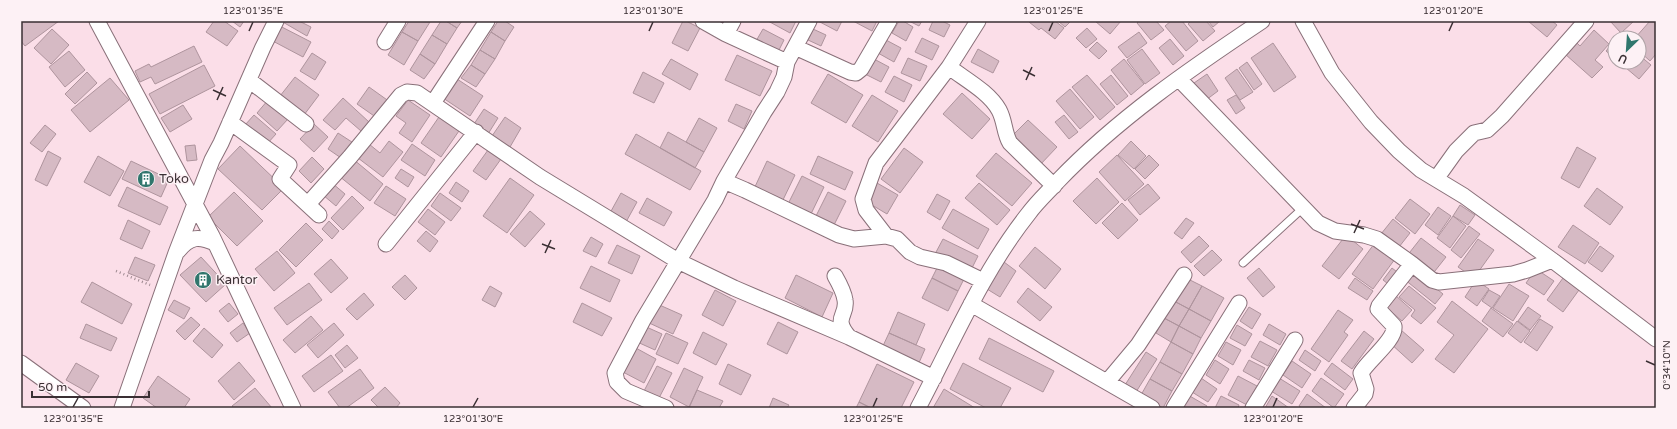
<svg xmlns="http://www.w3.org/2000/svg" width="1677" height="429" viewBox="0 0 1677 429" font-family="'Varela Round',sans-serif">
	<rect width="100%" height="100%" fill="#fbdee8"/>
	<path fill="#d6bac4" stroke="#ae949d" d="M21,21H59L25,46L21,41Z
		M214,21H224L238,31L227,46L206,32Z
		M232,21H244L240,27Z
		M281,21H299L311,27L307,36Z
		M409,21L430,22L418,41L402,32Z
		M441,21H446L457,28L447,44L432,35Z
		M446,21H462L457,28Z
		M498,21H505L514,27L505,41L491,32Z
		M683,21H686L700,28L688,51L672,43Z
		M768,21H796L790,33Z
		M818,21H842L837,31Z
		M853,21H877L872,31Z
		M899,21H903L913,27L906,41L892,33Z
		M909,21H922L919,26Z
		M933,21H942L950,25L944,37L929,30Z
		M1030,21H1055L1064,28L1055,39L1041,28L1039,30L1029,22Z
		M1058,21H1071L1065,27Z
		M1095,21H1121L1110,34Z
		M1139,21H1156L1164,30L1151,40L1137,23Z
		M1171,21H1182L1198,41L1186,51L1165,26Z
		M1191,21H1206L1215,31L1203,41L1188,24Z
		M1208,21H1220L1213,27Z
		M1528,21H1552L1557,25L1547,37Z
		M1610,21H1634L1621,33Z
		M1650,21H1656V54L1650,61L1639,51V38H1635Z
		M276,24L311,42L303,57L269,39Z
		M1087,28L1097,39L1086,48L1076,38Z
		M52,29L69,45L51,64L34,48Z
		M763,29L784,40L778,52L756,41Z
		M813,29L826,35L821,46L808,40Z
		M1594,30L1609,44L1595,60L1603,67L1592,78L1565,54L1576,42L1580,46Z
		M402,32L418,41L404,65L388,55Z
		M491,32L505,41L495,59L480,50Z
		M1139,32L1147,43L1127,58L1118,47Z
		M432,35L447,44L435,64L420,54Z
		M922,38L939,46L932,60L915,52Z
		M1170,39L1184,56L1173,65L1159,48Z
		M886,40L901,48L894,62L878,53Z
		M1615,40V59L1606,51Z
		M1097,42L1107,51L1099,59L1089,50Z
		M1273,43L1296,77L1274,92L1251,58Z
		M194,46L202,62L155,84L151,77L140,82L135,71L149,64L151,67Z
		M978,49L999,61L993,73L971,62Z
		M1142,49L1160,73L1145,84L1127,60Z
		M480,50L495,59L485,74L471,65Z
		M69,51L85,70L65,87L49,67Z
		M312,53L326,62L315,80L300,71Z
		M420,54L435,64L424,79L410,70Z
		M737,55L772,71L760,96L725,80Z
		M1639,55L1651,65L1639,79L1619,62H1639Z
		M908,58L927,66L920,81L901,73Z
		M671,59L698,74L690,90L662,74Z
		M874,59L889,67L881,82L865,74Z
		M1124,59L1144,84L1131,95L1111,70Z
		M1247,62L1262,84L1254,90L1239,68Z
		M204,65L215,86L160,114L149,94Z
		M471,65L485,74L476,87L461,78Z
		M1237,69L1253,92L1240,100L1225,78Z
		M87,72L97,83L75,104L65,94Z
		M643,72L664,83L654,103L633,93Z
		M828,74L863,95L846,123L811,103Z
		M1207,74L1218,91L1206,100L1194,83Z
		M1087,75L1115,107L1100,120L1072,87Z
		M1111,75L1128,96L1117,105L1100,84Z
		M894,76L912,85L904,102L885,92Z
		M295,77L319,95L304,115L280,96Z
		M110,78L129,100L90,132L71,110Z
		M457,79L483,96L470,116L443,98Z
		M369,87L390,102L377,118L357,104Z
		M1070,89L1094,117L1080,129L1056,101Z
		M962,93L990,119L972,139L943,114Z
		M872,95L898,111L878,142L852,126Z
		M1236,95L1245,108L1236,114L1227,100Z
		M343,98L369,122L361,131L346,118L335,130L323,120Z
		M268,100L288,119L277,131L257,113Z
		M408,100L430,115L412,142L399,133L406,123L396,116Z
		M736,104L752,111L744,129L728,121Z
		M183,105L192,119L170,132L161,118Z
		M484,109L498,118L488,134L474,124Z
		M441,114L461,128L441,157L421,143Z
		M254,115L276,134L267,144L245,125Z
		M1064,115L1078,132L1069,139L1055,122Z
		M505,117L521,128L510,147L492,136Z
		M699,118L717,128L704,152L686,142Z
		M1028,120L1057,147L1039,166L1010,138Z
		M314,124L328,137L314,152L300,139Z
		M45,125L56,134L42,152L30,143Z
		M668,132L704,152L695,168L660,148Z
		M338,133L355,144L344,160L328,149Z
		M636,134L701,171L690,190L625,154Z
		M389,141L403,152L383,177L358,158L369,144L380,153Z
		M1131,141L1146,156L1134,169L1118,155Z
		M412,144L435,160L425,176L401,160Z
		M195,145L197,160L187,161L185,146Z
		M240,146L284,188L262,210L218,169Z
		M1577,147L1596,158L1579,188L1561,178Z
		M904,148L923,162L900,193L881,179Z
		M488,150L501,159L486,180L473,171Z
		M48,151L61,158L47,186L35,180Z
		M996,153L1032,183L1012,206L976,176Z
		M1117,155L1144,184L1125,201L1099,172Z
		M1149,155L1159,165L1145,179L1135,169Z
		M98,156L124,171L110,196L84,182Z
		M818,156L853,172L845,190L810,174Z
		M312,157L324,169L311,183L299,171Z
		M353,159L383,184L370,201L339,176Z
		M131,161L169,179L161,197L122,179Z
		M767,161L795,175L781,204L753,191Z
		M401,169L414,177L408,187L395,178Z
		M802,176L824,187L810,216L788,204Z
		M510,178L534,195L507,233L483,216Z
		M1097,178L1119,202L1096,224L1073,201Z
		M456,182L469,191L462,202L449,193Z
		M332,183L345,194L336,206L323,195Z
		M877,183L898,195L887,214L867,202Z
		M979,183L1010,210L997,225L965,198Z
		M1148,184L1160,198L1140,215L1128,200Z
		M386,186L406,199L395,216L374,203Z
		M127,187L168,207L160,225L118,206Z
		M1597,188L1623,207L1610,225L1584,206Z
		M234,192L263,221L237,246L208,217Z
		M828,192L846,201L832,229L814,220Z
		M440,193L461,208L451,221L431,206Z
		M621,193L637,202L626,222L610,213Z
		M937,194L950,201L940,220L927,212Z
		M352,196L364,208L343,230L331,218Z
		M647,198L672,212L664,226L639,213Z
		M1410,199L1430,214L1415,234L1395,218Z
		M1122,203L1138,220L1118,239L1102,223Z
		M1460,205L1475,215L1468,225L1453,216Z
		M1438,207L1451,216L1438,235L1425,225Z
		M428,209L445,222L435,235L418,222Z
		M953,209L989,229L978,249L942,228Z
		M530,211L545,224L525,247L510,234Z
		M1453,216L1466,226L1450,248L1437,238Z
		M1186,218L1194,223L1182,239L1174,233Z
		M1393,219L1410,233L1399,247L1381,234Z
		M128,220L150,231L142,249L120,239Z
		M329,221L339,231L332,239L322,229Z
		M306,223L323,240L296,267L279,250Z
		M1573,225L1599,243L1585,264L1558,247Z
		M1469,226L1480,234L1461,258L1451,250Z
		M426,231L438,241L430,252L417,241Z
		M1346,235L1363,249L1339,279L1322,266Z
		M1199,236L1209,246L1191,263L1181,252Z
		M591,237L603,244L596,257L583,251Z
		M1421,238L1446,257L1431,276L1406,257Z
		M943,239L978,256L970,272L935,254Z
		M1478,239L1494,250L1474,278L1458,267Z
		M1374,244L1395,259L1373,289L1352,274Z
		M617,245L640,256L632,274L608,263Z
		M1600,246L1614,256L1602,272L1588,262Z
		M1035,247L1061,269L1045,289L1019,266Z
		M1212,250L1222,260L1204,276L1194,266Z
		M277,251L295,273L274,291L255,269Z
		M135,257L155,265L148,281L128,273Z
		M201,257L226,284L206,302L180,275Z
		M331,259L348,278L331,293L314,274Z
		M1004,262L1016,271L1000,297L987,289Z
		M939,264L965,277L958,291L932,278Z
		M591,266L620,280L610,302L580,288Z
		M1259,268L1275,287L1263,297L1247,278Z
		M1392,268L1401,275L1392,287L1383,280Z
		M1412,269L1443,294L1435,304L1404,279Z
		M1536,269L1554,281L1544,295L1526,283Z
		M405,275L417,288L405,300L392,287Z
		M796,275L833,293L822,317L785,298Z
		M932,278L958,291L948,311L922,298Z
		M1186,278L1202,286L1189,309L1174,301Z
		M1355,278L1373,291L1367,300L1348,288Z
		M1563,278L1579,290L1563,312L1547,300Z
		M1476,280L1489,289L1477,306L1465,297Z
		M92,282L132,304L122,324L81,302Z
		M309,283L322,300L287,325L274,308Z
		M1509,284L1529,296L1513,321L1493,308Z
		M490,286L502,293L495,307L482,300Z
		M1202,286L1224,298L1211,321L1189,309Z
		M1409,286L1436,308L1421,324L1411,316L1415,310L1399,297Z
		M1028,288L1052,307L1040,321L1017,302Z
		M715,290L736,301L723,326L702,315Z
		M1489,290L1500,296L1492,308L1482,301Z
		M364,293L374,305L357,320L346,309Z
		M1395,295L1412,310L1402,321L1386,307Z
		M174,300L190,308L184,319L168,310Z
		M1174,301L1189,309L1179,326L1164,318Z
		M1452,301L1488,329L1454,373L1435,359L1454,335L1437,322Z
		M229,303L238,314L228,322L219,311Z
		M582,303L612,318L602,336L573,322Z
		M655,303L682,315L673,334L647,322Z
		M1249,307L1261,314L1252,329L1240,321Z
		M1528,307L1541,316L1530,330L1518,321Z
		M1491,308L1513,324L1503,337L1482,321Z
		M1189,309L1211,321L1201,338L1179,326Z
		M1338,310L1353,320L1344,332L1348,335L1329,362L1311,349Z
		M898,312L925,324L916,345L889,333Z
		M311,316L323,330L295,353L283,340Z
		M191,317L200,325L185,340L176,331Z
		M1164,318L1179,326L1171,342L1156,333Z
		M1540,319L1553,327L1537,351L1524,342Z
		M1517,321L1530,331L1521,343L1508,333Z
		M778,322L798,332L787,354L767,344Z
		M243,323L250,333L237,342L230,333Z
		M334,323L344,335L318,358L307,345Z
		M86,324L117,338L111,351L80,338Z
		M1269,324L1286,334L1280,345L1263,335Z
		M642,325L662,334L655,350L635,341Z
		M1237,325L1252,334L1245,346L1230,338Z
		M1179,326L1201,338L1193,354L1171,342Z
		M204,328L223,345L212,358L193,341Z
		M1401,330L1424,350L1412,363L1390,343Z
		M1364,331L1374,339L1352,369L1341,361Z
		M703,332L727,344L716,365L693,353Z
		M666,333L688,343L678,364L656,354Z
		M889,333L925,349L918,365L882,348Z
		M989,338L1054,371L1043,392L979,359Z
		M1260,341L1277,350L1268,366L1251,357Z
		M1171,342L1193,354L1182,374L1160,362Z
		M1226,342L1241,350L1233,365L1218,356Z
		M347,345L358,358L345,368L335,355Z
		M634,347L656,359L644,383L621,371Z
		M1305,350L1321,361L1315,371L1299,360Z
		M1146,352L1157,359L1136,392L1125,385Z
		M331,355L343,371L314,392L302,376Z
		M1215,360L1229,369L1220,384L1206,375Z
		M1249,360L1265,368L1259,380L1243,371Z
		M1292,361L1311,374L1302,388L1283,375Z
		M239,362L255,381L234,400L218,381Z
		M1160,362L1182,374L1172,391L1150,379Z
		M76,363L99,376L89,393L66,380Z
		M963,363L1011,388L1000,408H986L950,389Z
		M1332,363L1353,379L1345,390L1324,374Z
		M728,364L751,375L741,395L719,384Z
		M877,364L914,382L901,408H871L859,402Z
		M657,366L672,373L659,398L644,391Z
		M684,368L703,377L689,407L670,397Z
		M360,369L374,388L346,408H340L328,392Z
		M158,376L190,399L184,408H157L143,398Z
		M1238,376L1257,386L1247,405L1228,395Z
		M1201,378L1217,389L1208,402L1192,392Z
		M1279,378L1300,391L1292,404L1271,391Z
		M1321,378L1344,394L1334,408L1312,391Z
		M1150,379L1172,391L1163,408L1141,395Z
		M385,387L400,403L396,408H379L371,400Z
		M255,388L272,408H234L232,406Z
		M944,389L975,408H933Z
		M697,390L723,401L719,408H689Z
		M1307,394L1326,408H1302L1299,406Z
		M1188,395L1207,406L1206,408H1181Z
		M1221,396L1239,405L1238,408H1215Z
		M1272,396L1289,408H1265Z
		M773,398L789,405L787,408H769Z
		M859,402L871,408H856Z"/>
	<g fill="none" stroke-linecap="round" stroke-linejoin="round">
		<defs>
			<path id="lane" d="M1243,263L1303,208"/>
			<path id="street" d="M97,21L212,236L293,408
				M703,21L726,34
				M733,21L726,34L787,62
				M1303,21L1332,73L1371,122L1399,151L1421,170L1464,196L1552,260L1656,339
				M385,42L398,21
				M795,47L850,72L856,73L861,69L889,21
				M949,67C966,80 989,92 999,110C1005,121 1004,133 1010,143L1054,186
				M1179,79L1318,223L1335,231L1364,235L1377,239L1412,264
				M249,80L306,124
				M433,103L487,21
				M230,122L289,165L280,179L319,215
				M1436,179L1456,151L1474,133L1487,130L1502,116L1586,21
				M724,181L764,112L777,92L784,77L787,62L809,21
				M308,204L350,157L401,95L407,92L417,93L540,177L678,261L734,288L849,337
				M886,236L866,210L863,199L876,163L949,67L978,21
				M386,244L476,132
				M178,251C190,236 199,236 215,243
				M835,276C839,283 844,292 845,300C848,316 832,317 849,337L934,378
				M971,304L1152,408
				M21,363L83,408
				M1107,382L1138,345L1184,275
				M122,408L176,253L212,160L221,143L263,47L276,21
				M666,408L626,391L617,382L615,373L643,320L715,200L724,181L745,190L839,235L854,239L886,236L897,239L910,252L920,257L946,263L983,281
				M918,408C953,342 982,272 1029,213C1037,202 1048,192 1057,182C1117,119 1190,69 1262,21
				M1174,408L1239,303
				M1253,408L1295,340
				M1354,408L1365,394L1366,389L1361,373C1368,360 1396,340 1394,326L1378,309L1379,306L1412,264L1432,280L1439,282L1513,274L1527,270L1552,260"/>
		</defs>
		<use href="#lane" stroke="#897079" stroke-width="9"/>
		<use href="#street" stroke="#897079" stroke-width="17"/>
		<path stroke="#9c888f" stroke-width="2.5" stroke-dasharray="1 3" stroke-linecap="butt" d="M116,271L150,285"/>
		<use href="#lane" stroke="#fff" stroke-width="7"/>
		<use href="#street" stroke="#fff" stroke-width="15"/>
	</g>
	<path fill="none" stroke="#3a2f33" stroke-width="1.5" d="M249,31L253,22M649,31L653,22M1049,31L1053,22M1449,31L1453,22M1023,70L1035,76M1026,80L1032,67M213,90L226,96M217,100L223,87M1351,224L1364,229M1354,233L1360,220M542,244L555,249M545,253L551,240M1646,361L1655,365M73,407L78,398M473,407L478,398M873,407L877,398M1273,407L1277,398"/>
	<defs>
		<symbol id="building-disc" viewBox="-11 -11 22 22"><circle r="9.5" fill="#30766d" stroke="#fdf1f5"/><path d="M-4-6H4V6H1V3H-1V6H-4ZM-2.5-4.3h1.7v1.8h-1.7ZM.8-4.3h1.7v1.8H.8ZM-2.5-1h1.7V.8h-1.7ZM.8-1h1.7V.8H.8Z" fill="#fff"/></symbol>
	</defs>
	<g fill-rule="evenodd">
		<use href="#building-disc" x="136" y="169" width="20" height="20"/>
		<use href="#building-disc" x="193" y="270" width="20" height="20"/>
	</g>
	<g text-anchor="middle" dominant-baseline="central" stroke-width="3" stroke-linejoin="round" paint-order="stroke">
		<g font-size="13" fill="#3a2f33" stroke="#fdf1f5" text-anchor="start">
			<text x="159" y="179">Toko</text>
			<text x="216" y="280">Kantor</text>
		</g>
	</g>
	<rect width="1677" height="429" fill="none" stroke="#fdf1f5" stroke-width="44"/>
	<g transform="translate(1627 50) rotate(205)"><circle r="19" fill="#fdf1f5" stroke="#afa3a7"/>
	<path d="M0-3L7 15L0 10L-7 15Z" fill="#30766d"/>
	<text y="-6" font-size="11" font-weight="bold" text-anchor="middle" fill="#3a2f33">U</text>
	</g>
	<path d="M32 391v6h117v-6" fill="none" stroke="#3a2f33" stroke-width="2"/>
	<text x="38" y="391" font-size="12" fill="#3a2f33" stroke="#fdf1f5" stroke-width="3" paint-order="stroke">50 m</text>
	<rect x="22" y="22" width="1633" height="385" fill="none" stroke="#3a2f33" stroke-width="1.5"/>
	<g font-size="10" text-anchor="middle" fill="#3a2f33">
		<text x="253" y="14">123°01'35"E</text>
		<text x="653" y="14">123°01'30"E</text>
		<text x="1053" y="14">123°01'25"E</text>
		<text x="1453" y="14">123°01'20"E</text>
		<text transform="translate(1666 365) rotate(-90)" y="4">0°34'10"N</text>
		<text x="73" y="422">123°01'35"E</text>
		<text x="473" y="422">123°01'30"E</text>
		<text x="873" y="422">123°01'25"E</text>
		<text x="1273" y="422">123°01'20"E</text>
	</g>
</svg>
